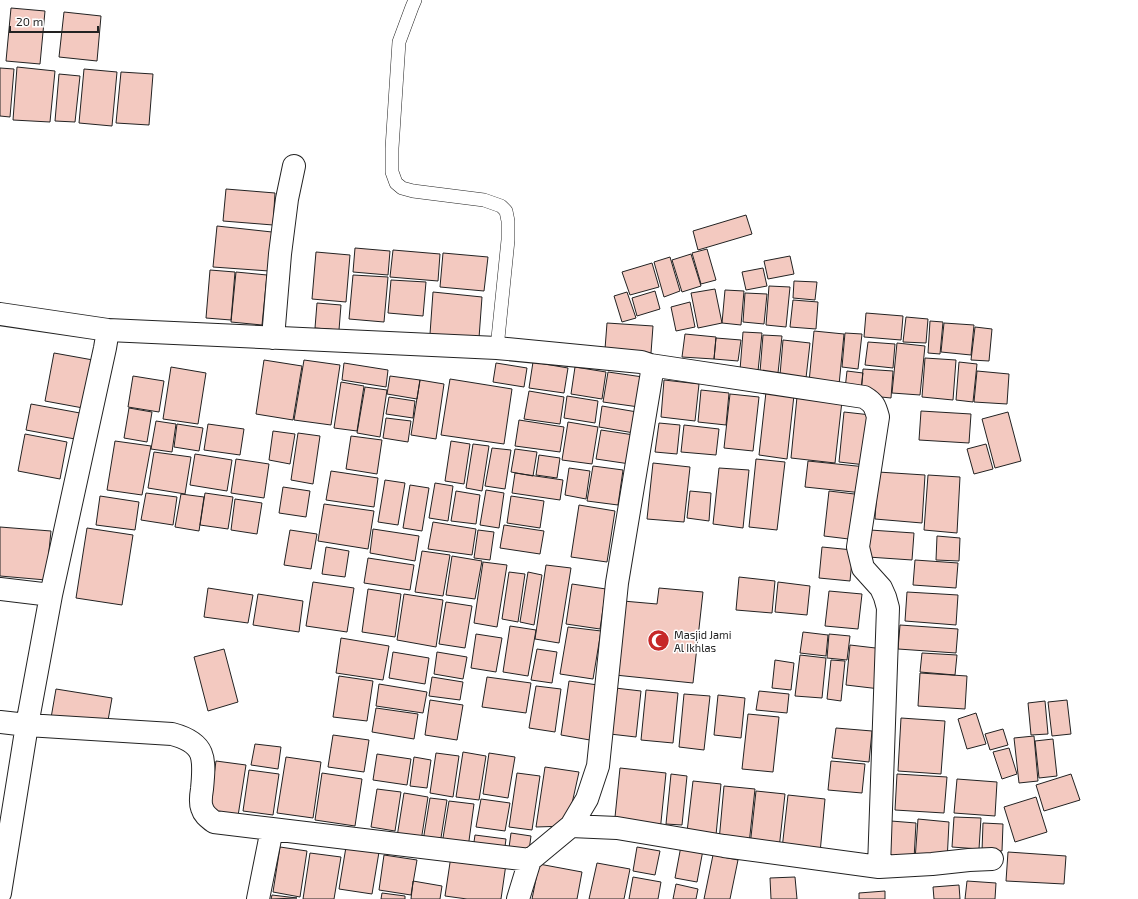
<svg xmlns="http://www.w3.org/2000/svg" width="1138" height="899" viewBox="0 0 1138 899" font-family="'Exo 2',sans-serif">
	<rect width="100%" height="100%" fill="#fff"/>
	<path fill="#f3c9c0" stroke="#222" d="M11,8L45,11L40,64L6,61Z
		M64,12L101,16L97,61L59,57Z
		M17,67L55,71L50,122L13,120Z
		M0,68L14,69L10,117L0,116Z
		M84,69L117,72L112,126L79,123Z
		M121,72L153,74L149,125L116,123Z
		M59,74L80,76L75,122L55,121Z
		M226,189L275,193L273,225L223,221Z
		M746,215L752,234L698,250L693,231Z
		M217,226L272,232L269,271L213,267Z
		M355,248L390,251L388,275L353,272Z
		M707,249L716,280L701,284L692,253Z
		M393,250L440,254L438,281L390,277Z
		M316,252L350,255L346,302L312,299Z
		M443,253L488,257L484,291L440,287Z
		M691,254L701,286L682,292L672,260Z
		M790,256L794,274L768,279L764,261Z
		M670,257L680,291L664,297L654,262Z
		M652,263L659,287L630,295L622,272Z
		M763,268L767,286L746,290L742,272Z
		M210,270L235,272L231,320L206,318Z
		M236,272L267,275L262,325L231,322Z
		M353,275L388,277L384,322L349,319Z
		M391,280L426,282L423,316L388,313Z
		M794,281L817,282L815,300L793,298Z
		M769,286L790,287L786,327L766,325Z
		M715,289L722,323L698,328L691,293Z
		M725,290L744,291L741,325L722,323Z
		M655,291L660,309L637,316L632,298Z
		M433,292L482,297L479,338L430,334Z
		M627,292L636,318L622,322L614,296Z
		M745,293L767,294L764,324L743,322Z
		M793,300L818,302L816,329L790,327Z
		M690,302L695,327L676,331L671,307Z
		M317,303L341,305L339,330L315,328Z
		M866,313L903,316L901,340L864,337Z
		M906,317L928,319L926,343L903,342Z
		M930,321L943,322L940,354L928,353Z
		M607,323L653,326L651,353L605,349Z
		M944,323L974,325L971,355L941,352Z
		M975,327L992,329L989,361L971,360Z
		M814,331L844,334L839,385L809,382Z
		M743,332L762,333L758,371L740,370Z
		M845,333L862,334L858,369L842,367Z
		M685,334L716,337L714,359L682,357Z
		M763,335L782,336L778,373L760,372Z
		M716,338L741,340L738,361L714,359Z
		M783,340L810,343L806,378L780,375Z
		M868,342L895,344L893,368L865,365Z
		M897,343L925,346L920,395L892,393Z
		M54,353L93,360L83,408L45,401Z
		M925,358L956,360L953,400L922,397Z
		M264,360L302,366L293,420L256,414Z
		M304,360L340,365L331,425L294,420Z
		M533,362L568,368L564,393L529,388Z
		M959,362L977,364L973,402L956,400Z
		M344,363L388,370L386,387L342,380Z
		M496,363L527,368L524,387L493,382Z
		M171,367L206,373L198,424L163,419Z
		M575,367L606,372L602,399L571,394Z
		M863,369L893,371L891,398L861,395Z
		M847,371L863,373L861,390L845,389Z
		M977,371L1009,374L1007,404L974,402Z
		M608,372L643,377L639,407L603,402Z
		M133,376L164,381L159,412L128,407Z
		M390,376L420,380L417,399L387,394Z
		M450,379L512,389L504,444L441,435Z
		M420,380L444,384L436,439L411,435Z
		M664,380L699,384L695,421L661,417Z
		M341,382L364,386L357,431L334,428Z
		M365,387L387,390L380,437L357,433Z
		M701,390L729,393L726,425L698,422Z
		M529,391L564,397L560,424L524,419Z
		M766,392L794,395L787,459L759,455Z
		M730,394L759,397L753,451L724,448Z
		M567,396L598,401L595,423L564,418Z
		M389,397L415,401L413,418L386,414Z
		M797,397L842,401L835,463L791,458Z
		M31,404L80,413L75,439L26,430Z
		M602,406L637,412L634,433L599,427Z
		M129,408L152,412L147,442L124,438Z
		M921,411L971,414L969,443L919,440Z
		M844,412L871,415L866,465L839,462Z
		M1008,412L1021,461L995,468L982,419Z
		M386,418L411,421L408,442L383,438Z
		M519,420L564,427L560,452L515,446Z
		M156,421L176,424L172,452L151,449Z
		M568,422L598,427L592,464L562,460Z
		M659,423L680,425L677,454L655,452Z
		M177,424L203,428L199,451L174,447Z
		M208,424L244,429L240,455L204,450Z
		M684,425L719,429L716,455L681,452Z
		M601,430L634,435L630,464L596,459Z
		M273,431L295,434L290,464L269,460Z
		M298,433L320,436L313,484L291,480Z
		M25,434L67,442L60,479L18,471Z
		M351,436L382,440L377,474L346,469Z
		M115,441L151,446L142,495L107,490Z
		M451,441L470,444L464,484L445,481Z
		M473,444L489,446L482,491L466,488Z
		M986,444L993,469L974,474L967,449Z
		M492,448L511,450L505,489L485,486Z
		M515,449L537,452L533,476L511,472Z
		M154,452L191,457L185,494L148,488Z
		M195,454L232,460L227,491L190,485Z
		M539,455L560,458L557,478L536,475Z
		M236,459L269,464L264,498L231,493Z
		M756,459L785,462L777,530L749,527Z
		M808,461L866,467L863,493L805,487Z
		M653,463L690,467L684,522L647,519Z
		M593,466L623,470L618,505L587,501Z
		M569,468L590,471L586,499L565,495Z
		M719,468L749,470L743,528L713,524Z
		M331,471L378,478L374,507L326,500Z
		M878,472L925,475L922,523L875,519Z
		M515,473L563,480L560,500L512,493Z
		M928,475L960,477L957,533L924,530Z
		M385,480L405,483L398,525L378,522Z
		M435,483L453,486L448,521L429,518Z
		M410,485L429,488L422,531L403,528Z
		M283,487L310,491L306,517L279,513Z
		M486,490L504,493L499,528L480,525Z
		M456,491L480,495L476,524L451,521Z
		M690,491L711,493L709,521L687,518Z
		M829,491L863,495L857,540L824,536Z
		M146,493L177,497L173,525L141,520Z
		M205,493L233,497L228,529L200,525Z
		M181,494L204,497L199,531L175,527Z
		M100,496L139,502L135,530L96,525Z
		M511,496L544,501L540,528L507,523Z
		M235,499L262,503L257,534L231,530Z
		M324,504L374,511L368,549L318,541Z
		M579,505L615,511L607,562L571,557Z
		M433,522L476,529L472,555L428,549Z
		M504,525L544,531L540,554L500,548Z
		M0,527L51,531L46,580L0,576Z
		M87,528L133,535L122,605L76,598Z
		M373,529L419,536L415,561L370,553Z
		M290,530L317,534L311,569L284,565Z
		M478,530L494,532L490,560L474,558Z
		M870,530L914,533L912,560L868,557Z
		M937,536L960,538L959,561L936,560Z
		M326,547L349,551L345,577L322,574Z
		M822,547L853,550L850,581L819,578Z
		M422,551L450,555L443,596L415,592Z
		M452,556L482,561L475,599L446,595Z
		M368,558L414,565L410,590L364,583Z
		M915,560L958,563L956,588L913,585Z
		M483,562L507,565L497,627L474,623Z
		M546,565L571,568L559,643L535,639Z
		M509,572L525,574L518,622L502,619Z
		M528,572L542,575L534,625L520,622Z
		M739,577L775,581L772,613L736,610Z
		M313,582L354,588L347,632L306,626Z
		M778,582L810,586L807,615L775,612Z
		M572,584L606,589L600,629L566,624Z
		M208,588L253,595L248,623L204,617Z
		M659,588L703,592L693,683L615,675L623,601L657,604Z
		M368,589L401,594L395,637L362,632Z
		M829,591L862,594L858,629L825,626Z
		M907,592L958,595L956,625L905,621Z
		M258,594L303,601L299,632L253,625Z
		M404,594L443,600L436,647L397,640Z
		M446,602L472,606L465,648L439,644Z
		M900,625L958,629L956,653L898,649Z
		M510,626L536,630L528,676L503,672Z
		M568,627L601,631L593,679L560,674Z
		M803,632L828,635L826,656L800,653Z
		M476,634L502,638L496,672L471,668Z
		M829,634L850,636L847,660L827,658Z
		M341,638L389,646L383,680L336,673Z
		M850,645L884,649L880,689L846,685Z
		M224,649L238,702L208,711L194,657Z
		M537,649L557,652L552,683L531,680Z
		M393,652L429,658L425,684L389,678Z
		M437,652L467,657L463,679L434,674Z
		M922,653L957,655L955,675L920,672Z
		M800,655L826,658L822,698L795,696Z
		M775,660L794,663L791,690L772,688Z
		M831,660L845,661L841,701L827,699Z
		M920,673L967,676L965,709L918,706Z
		M339,676L373,681L367,721L333,717Z
		M432,677L463,682L460,700L429,696Z
		M487,677L531,683L526,713L482,707Z
		M569,681L598,685L590,740L561,735Z
		M379,684L427,692L423,713L376,706Z
		M536,686L561,689L555,732L529,728Z
		M615,688L641,691L636,737L610,734Z
		M56,689L112,698L107,726L51,718Z
		M646,690L678,693L673,743L641,740Z
		M759,691L789,694L787,713L756,710Z
		M684,694L710,696L704,750L679,747Z
		M718,695L745,698L741,738L714,735Z
		M430,700L463,705L457,740L425,735Z
		M1067,700L1071,734L1052,736L1048,702Z
		M1045,701L1048,734L1031,735L1028,703Z
		M376,708L418,714L414,739L372,732Z
		M976,713L986,744L967,749L958,719Z
		M748,714L779,717L773,772L742,769Z
		M901,718L945,721L941,774L898,771Z
		M836,728L872,731L869,762L832,758Z
		M1003,729L1008,745L990,750L985,734Z
		M333,735L369,740L364,772L328,767Z
		M1034,736L1038,781L1019,783L1014,738Z
		M1053,739L1057,776L1039,778L1035,741Z
		M255,744L281,747L278,769L251,765Z
		M1009,748L1017,774L1002,779L993,752Z
		M463,752L486,756L479,800L456,797Z
		M436,753L459,756L453,797L430,793Z
		M489,753L515,757L508,798L483,794Z
		M377,754L411,759L407,785L373,780Z
		M286,757L321,762L313,818L277,813Z
		M414,757L431,760L427,788L410,786Z
		M216,761L246,765L238,816L209,812Z
		M831,761L865,764L862,793L828,790Z
		M545,767L579,772L567,826L536,827Z
		M620,768L666,773L660,832L614,827Z
		M249,770L279,774L273,815L243,811Z
		M322,773L362,779L355,826L315,820Z
		M517,773L540,776L532,830L509,827Z
		M671,774L687,776L682,825L666,824Z
		M897,774L947,777L944,813L895,810Z
		M1071,774L1080,800L1044,811L1036,785Z
		M957,779L997,782L995,816L954,813Z
		M693,781L721,784L716,835L687,832Z
		M724,786L755,789L749,844L719,841Z
		M377,789L401,792L395,831L371,827Z
		M756,791L785,794L779,849L750,846Z
		M404,793L428,797L421,841L397,837Z
		M788,795L825,799L820,853L782,849Z
		M1036,797L1047,832L1015,842L1004,807Z
		M430,798L447,800L440,844L423,841Z
		M481,799L510,803L505,831L476,827Z
		M449,801L474,804L468,848L442,844Z
		M954,817L981,818L979,849L952,847Z
		M918,819L949,822L947,862L915,860Z
		M891,821L916,823L914,859L889,858Z
		M983,823L1003,824L1002,851H982Z
		M511,833L531,836L528,858L508,855Z
		M475,835L506,839L504,854L473,849Z
		M681,846L703,850L697,882L675,878Z
		M280,847L307,851L300,897L273,892Z
		M346,847L379,852L372,894L339,889Z
		M637,847L660,851L655,875L633,871Z
		M1008,852L1066,856L1064,884L1006,881Z
		M310,853L341,857L334,899H303Z
		M384,855L417,860L411,895L379,890Z
		M713,855L738,860L730,899H704Z
		M451,856L506,864L501,899H467L445,896Z
		M597,863L630,869L624,899H589Z
		M539,864L582,872L577,899H532Z
		M633,877L661,882L658,899H629Z
		M795,877L797,899H771L770,878Z
		M413,881L442,886L440,899H411Z
		M967,881L996,883L995,899H965Z
		M676,884L698,889L696,899H673Z
		M959,885L960,899H934L933,887Z
		M885,891V899H859V893Z
		M382,893L405,896V899H381Z
		M272,895L297,898L271,899Z"/>
	<g fill="none" stroke-linecap="round" stroke-linejoin="round">
		<defs>
			<path id="service" d="M415,0L412,7L399,42L392,148V172L396,183L402,188L413,191L484,200L501,206L506,211L508,221V240L497,348"/>
			<path id="minor" d="M0,314L108,330L497,348L641,362L650,365L652,372L617,583L598,766L587,799L571,826L530,860L518,899
				M273,338L280,254L287,199L294,166
				M650,365L864,397C874,403 875,406 878,417L858,547L863,568L881,588L885,597L888,608L879,867
				M0,589L51,595
				M0,722L27,725L172,734C206,743 205,758 202,789C201,795 200,803 202,808C204,815 209,818 214,822L272,829L530,860
				M571,826L617,828L724,846L879,867L932,864L969,860L992,859
				M0,893L27,725L51,595L105,348L108,330
				M258,899L272,829"/>
		</defs>
		<use href="#service" stroke="#222" stroke-width="14"/>
		<use href="#minor" stroke="#222" stroke-width="24"/>
		<use href="#service" stroke="#fff" stroke-width="13"/>
		<use href="#minor" stroke="#fff" stroke-width="22"/>
	</g>
	<defs>
		<symbol id="mosque-disc" viewBox="-11 -11 22 22"><circle r="9.5" fill="#c62828" stroke="#fff"/><path d="M3.5-4.9A6 6 0 1 0 3.5 4.9A5 5 0 1 1 3.5-4.9Z" fill="#fff"/></symbol>
	</defs>
	<g fill-rule="evenodd">
		<use href="#mosque-disc" x="646" y="628" width="25" height="25"/>
	</g>
	<g text-anchor="middle" dominant-baseline="central" stroke-width="3" stroke-linejoin="round" paint-order="stroke">
		<g font-size="11" fill="#222" stroke="#fff" text-anchor="start">
			<text x="674" y="634">Masjid Jami<tspan x="674" dy="13">Al Ikhlas</tspan></text>
		</g>
	</g>
	<path d="M10 26v6h88v-6" fill="none" stroke="#222222" stroke-width="2"/>
	<text x="16" y="26" font-size="12" fill="#222222" stroke="#ffffff" stroke-width="3" paint-order="stroke">20 m</text>
</svg>
